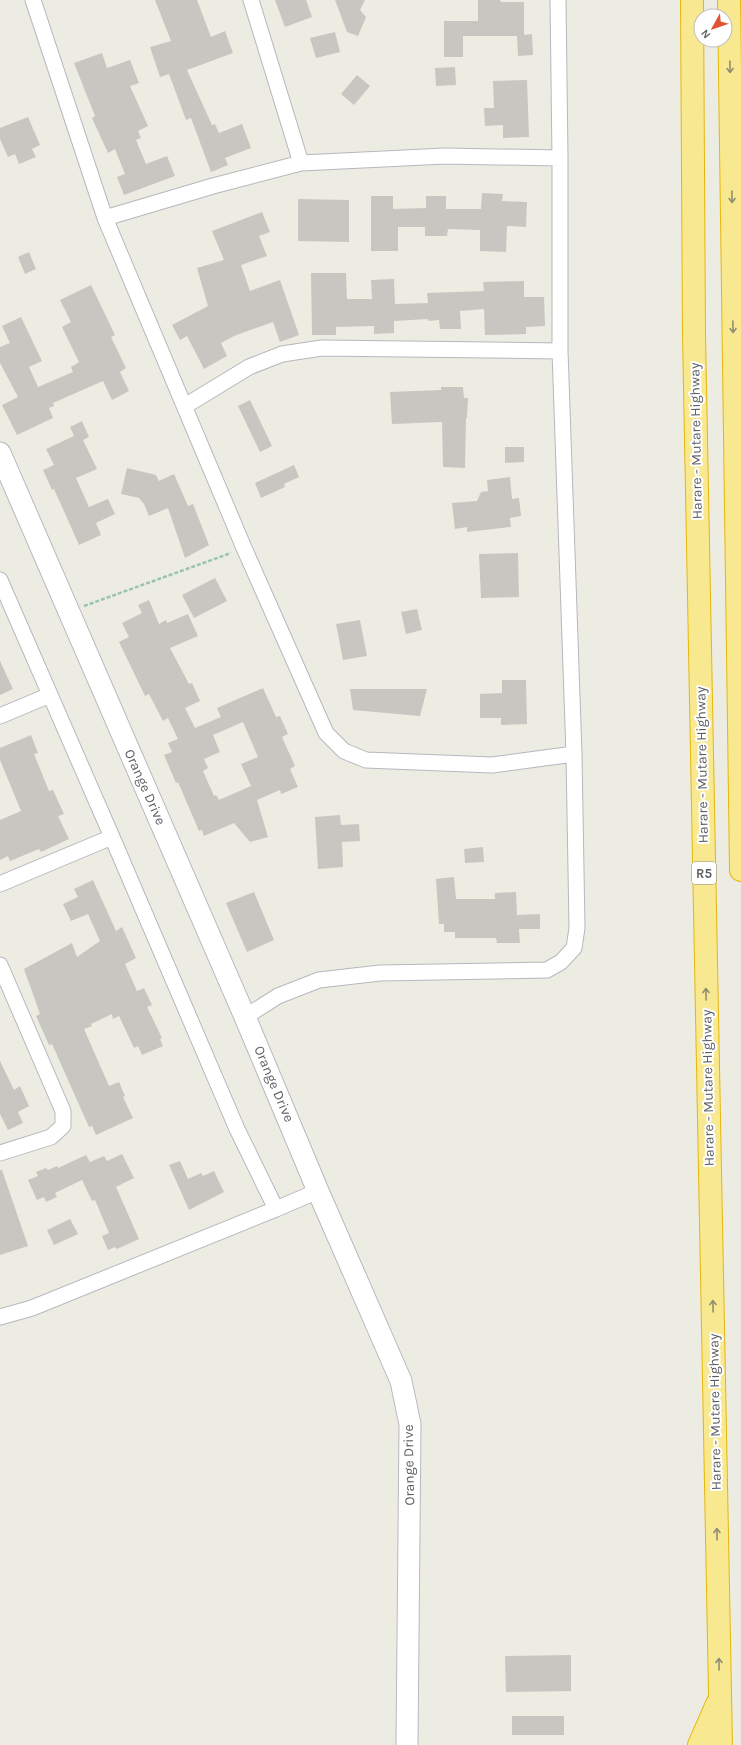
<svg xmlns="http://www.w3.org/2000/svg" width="741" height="1745" viewBox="0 0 741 1745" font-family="Karla,sans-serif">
	<rect width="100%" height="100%" fill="#edece3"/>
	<path fill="#c8c6c0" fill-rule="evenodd" d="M155,0H197L211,37L225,31L233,53L187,70L212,125L215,124L219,133L242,124L251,148L225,158L228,165L211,172L191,118L186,120L169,74L160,77L150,47L171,41Z
		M275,0H306L312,17L285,27Z
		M335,0H365L360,10L366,17L358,36L347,32Z
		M478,0H500L501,2H524V35L532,34L533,55L518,56L517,36H463V57H444V21H478Z
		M335,32L340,52L316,58L310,38Z
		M102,53L107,68L130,60L139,83L130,86L148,126L138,131L141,138L136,140L146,164L167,156L175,176L124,195L117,177L125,174L115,149L108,153L92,118L95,116L74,63Z
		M455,67L456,85L436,86L435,68Z
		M357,75L370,86L354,105L341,94Z
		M527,80L529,137L503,138V125L485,126L484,108H494L493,81Z
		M28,117L40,145L32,149L36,157L19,164L15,154L8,157L0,139V128Z
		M482,193L503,194L502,201L527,202L526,227L507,226L506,252L480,251V230L448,229L447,236H425V227H398V251H371V196H393V209L426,208V196H446V209H481Z
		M298,199L349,200V242L298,241Z
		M262,212L270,232L259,236L267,256L241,265L250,291L280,280L299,335L280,342L273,322L234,336L221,343L227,356L204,369L187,336L180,340L172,325L208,306L197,268L224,260L212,231Z
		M29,252L36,269L25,274L18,257Z
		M311,273H346L347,299H372L371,280L394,279L395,304L428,303L427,293L484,291L483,282L524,281V297H544L545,326L526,327V334L485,335L484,309L460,311L461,329H440L439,320L429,321L428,319L394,321V333L374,334V326L336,327V335H312Z
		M91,285L115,335L111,337L126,368L120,372L129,391L112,400L103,381L53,403L54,406L49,408L53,418L17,435L2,405L18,397L0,363V347L10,343L2,326L21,317L42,361L29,367L38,387L73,372L71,367L79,362L62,327L71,322L60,300Z
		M441,387H463L464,398H468L467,418H466L465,468L443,467L442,422L392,424L390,392L441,390Z
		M250,400L272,446L260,452L238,406Z
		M82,421L89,437L83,440L97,469L76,478L89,507L108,499L115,514L96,523L101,535L79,545L54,489L52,490L43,470L54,465L46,449L74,436L70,427Z
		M505,447H524V462L505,463Z
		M294,465L299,477L284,484L285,487L261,498L255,483Z
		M127,468L156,475L159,481L174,474L188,506L193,504L209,545L185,558L168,508L149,516L144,504L139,498L121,494Z
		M510,477L512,499L519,498L521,516L510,518L511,527L467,532V527L455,529L452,503L477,501L481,492L488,491L487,480Z
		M518,553L519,597L481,598L479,554Z
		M215,578L227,601L194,618L182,595Z
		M149,600L159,624L166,620L167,623L188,614L198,636L170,648L189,684L192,683L200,701L185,708L195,728L221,717L217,708L263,688L276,717L280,716L288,734L282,737L295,766L290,769L298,787L281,794L280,790L257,800L268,837L250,842L234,823L204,836L202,830L199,831L178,782L176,783L164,755L172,752L168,743L178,739L168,718L163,721L149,694L145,696L119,642L129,637L122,623L142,613L138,605ZM243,722L258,757L241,764L251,786L219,800L216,795L214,796L203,771L208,768L204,759L220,752L213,735Z
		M417,609L422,630L406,634L401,612Z
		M360,620L367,656L343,660L336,624Z
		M0,661L13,689L0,695Z
		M502,680H526L527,724L501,725V718H480V694L502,693Z
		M350,689H427L420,716L353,710Z
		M31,735L38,753L34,754L49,791L53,790L64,814L58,816L69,839L41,852L39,849L10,861L8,856L0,860V820L21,811L0,760V748Z
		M340,815L341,825L359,824L360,841L342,842L343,867L318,869L315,817Z
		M483,847L484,862L465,863L464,849Z
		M454,877L456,899H495V893L516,892L517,915L540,914V929H519L520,943H497L496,938H455V932H444V924H439L436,879Z
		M93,880L116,931L122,927L136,958L125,964L137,991L144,988L152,1005L147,1007L162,1038L160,1039L163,1046L142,1055L138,1046L134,1048L119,1016L113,1019L112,1014L91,1024L92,1026L84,1029L109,1086L119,1082L125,1096L123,1097L133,1118L96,1135L92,1126L89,1127L52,1044L49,1045L36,1016L40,1014L24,969L72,943L77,957L100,941L88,914L71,921L63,904L78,897L74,889Z
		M254,892L274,940L247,952L226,903Z
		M0,1061L14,1090L20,1086L29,1106L18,1112L23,1123L8,1130L0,1114Z
		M122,1154L134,1178L116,1187L139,1239L117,1249L115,1247L108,1250L102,1236L109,1233L95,1200L92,1201L82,1180L55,1193L57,1197L46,1202L44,1197L37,1200L28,1180L38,1176L36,1172L46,1168L48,1170L57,1166L58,1168L86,1155L90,1162L104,1156L107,1161Z
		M180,1161L188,1179L201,1173L203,1176L214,1171L224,1192L189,1210L169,1165Z
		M0,1170H2L28,1246L0,1255Z
		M70,1219L78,1234L54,1245L47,1230Z
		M571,1655V1691L506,1692L505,1656Z
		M512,1716H564V1735H512Z"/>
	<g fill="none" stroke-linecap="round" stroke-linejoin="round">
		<defs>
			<path id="street" d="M33,0L105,218L244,548L326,733L344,751L366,760L492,765L574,754
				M251,0L301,163
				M105,218L213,186L301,163L445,156L560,158
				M185,406L249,367L282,354L322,348L560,351
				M0,580L112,837L237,1129L276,1209L318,1191
				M0,716L50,695
				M0,884L112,837
				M0,965L63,1111V1126L51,1137L0,1153
				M245,1017L278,996L319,980L380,973L547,970L561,962L574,948L577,928L574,754L560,351V158L558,0
				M0,1317L32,1308L276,1209"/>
			<path id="secondary" d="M0,453L245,1017L318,1191L401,1381L410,1424L407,1745"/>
			<path id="highway" d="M692,0L694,335L721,1745
				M729,0L741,870
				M699,1745L717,1704"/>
		</defs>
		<use href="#street" stroke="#b5b8bd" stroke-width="17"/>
		<use href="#secondary" stroke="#b6b9bf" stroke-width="23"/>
		<use href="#highway" stroke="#e6b70a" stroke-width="24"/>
		<path stroke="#9ac4aa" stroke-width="2.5" stroke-dasharray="4 2" stroke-linecap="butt" d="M84,606L231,553"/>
		<use href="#street" stroke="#fff" stroke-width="15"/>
		<use href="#secondary" stroke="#fff" stroke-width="21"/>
		<use href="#highway" stroke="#f8e88f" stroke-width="22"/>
	</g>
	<defs><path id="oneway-shaft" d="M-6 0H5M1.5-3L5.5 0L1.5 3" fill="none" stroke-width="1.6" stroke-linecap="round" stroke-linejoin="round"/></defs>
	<g stroke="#928e72">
		<use href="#oneway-shaft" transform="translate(730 67) rotate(89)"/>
		<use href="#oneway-shaft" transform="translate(732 197) rotate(89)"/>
		<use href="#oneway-shaft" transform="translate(733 327) rotate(89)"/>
		<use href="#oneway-shaft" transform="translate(706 994) rotate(-91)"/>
		<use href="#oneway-shaft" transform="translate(713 1306) rotate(-91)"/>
		<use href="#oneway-shaft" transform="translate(717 1534) rotate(-91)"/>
		<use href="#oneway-shaft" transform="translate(719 1664) rotate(-91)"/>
	</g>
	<g text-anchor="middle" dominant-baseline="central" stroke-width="4" stroke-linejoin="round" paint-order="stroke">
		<rect fill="#fff" stroke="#8c8e92" stroke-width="1" x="692" y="862" width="24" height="22" rx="3"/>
		<g font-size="13" font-weight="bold" fill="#5b5e63">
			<text x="704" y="873">R5</text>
		</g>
		<g font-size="14" fill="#5b5e63" stroke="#fff">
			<text transform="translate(696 441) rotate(-91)">Harare - Mutare Highway</text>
			<text transform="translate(702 765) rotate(-91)">Harare - Mutare Highway</text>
			<text transform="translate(145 787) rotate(66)">Orange Drive</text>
			<text transform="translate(274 1084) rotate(67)">Orange Drive</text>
			<text transform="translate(708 1088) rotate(-91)">Harare - Mutare Highway</text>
			<text transform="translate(715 1412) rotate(-91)">Harare - Mutare Highway</text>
			<text transform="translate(409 1465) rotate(-91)">Orange Drive</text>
		</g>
	</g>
	<g transform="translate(713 28) rotate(230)"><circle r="19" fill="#ffffff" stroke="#bdbfc1"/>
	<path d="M0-3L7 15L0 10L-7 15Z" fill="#e15335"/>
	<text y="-6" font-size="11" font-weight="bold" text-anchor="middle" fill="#5b5e63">N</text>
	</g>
</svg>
